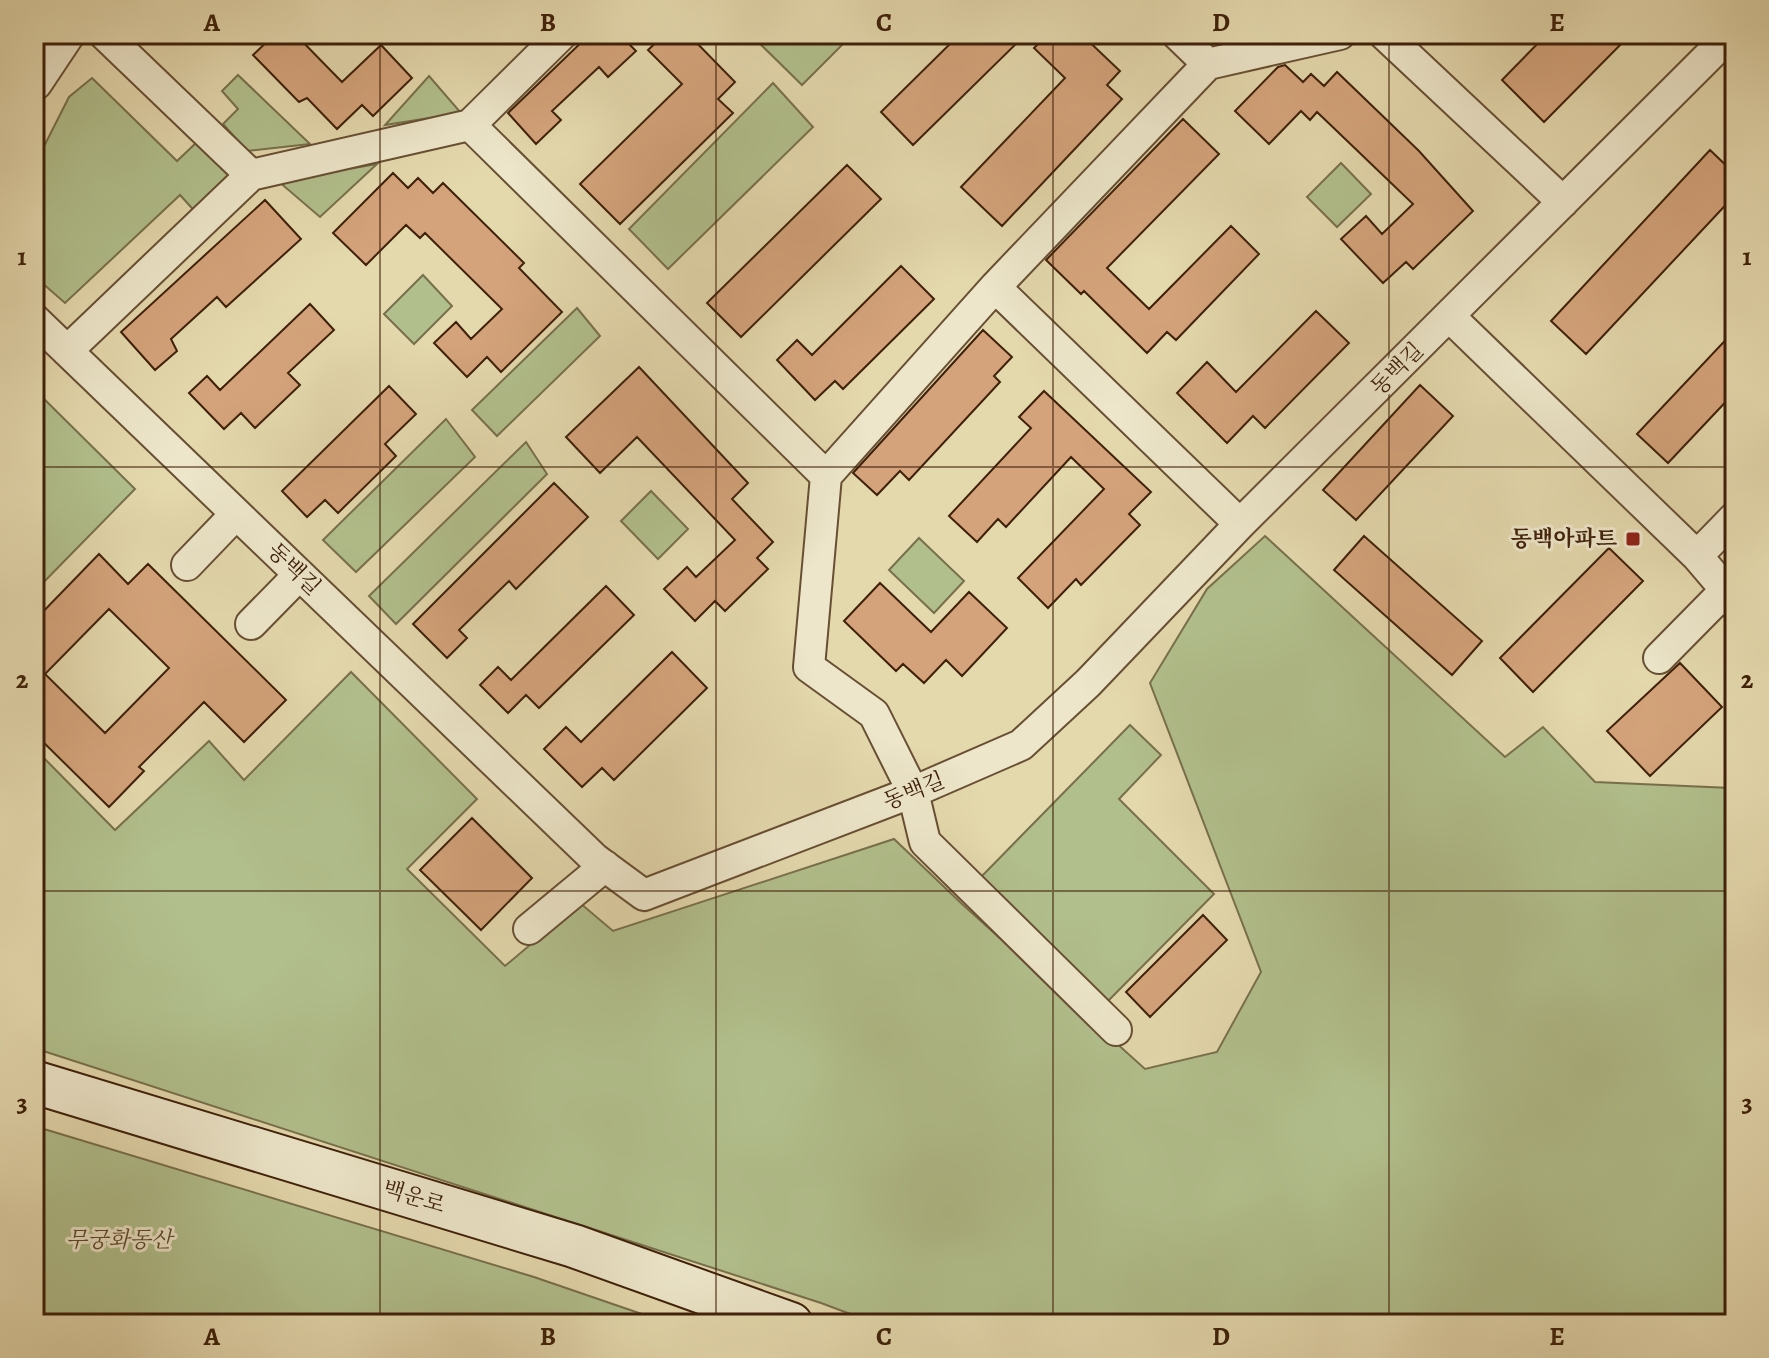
<svg xmlns="http://www.w3.org/2000/svg" width="1769" height="1358" viewBox="0 0 1769 1358" font-family="Alegreya,'Noto Serif KR',serif">
	<rect width="100%" height="100%" fill="#e4d8ad"/>
	<filter id="stains"><feTurbulence type="fractalNoise" baseFrequency=".0025" numOctaves="4"/><feColorMatrix values="0 0 0 0 .2 0 0 0 0 .09 0 0 0 0 .02 0 0 0 .5 -.17"/></filter>
	<radialGradient id="worn" r=".72"><stop offset=".6" stop-color="#630" stop-opacity="0"/><stop offset="1" stop-color="#630" stop-opacity=".3"/></radialGradient>
	<path fill="#b1bf8c" stroke="#78704b" stroke-width="2" d="M750,34H843L848,39L802,85Z
		M238,75L310,144L247,151L223,124L238,109L222,91Z
		M429,76L461,113L385,125Z
		M92,78L177,161L197,142L237,181L200,217L180,195L65,303L41,282L34,259V166L69,97Z
		M773,83L813,127L668,269L629,229Z
		M1341,163L1371,194L1337,227L1307,197Z
		M377,164L320,217L278,181Z
		M423,275L452,306L414,344L384,314Z
		M577,308L600,336L497,436L472,410Z
		M34,389L135,489L34,592Z
		M446,419L475,457L356,572L323,540Z
		M526,442L547,474L396,624L369,596Z
		M651,491L688,529L658,559L621,521Z
		M1265,536L1505,757L1543,727L1595,782L1731,788L1735,792V1324H877L821,1303L34,1048V748L115,830L209,741L244,780L351,672L477,799L407,869L505,966L580,903L613,931L894,839L962,904L1145,1069L1217,1052L1261,972L1150,683L1207,589Z
		M919,538L964,581L934,613L889,570Z
		M1130,725L1161,755L1119,799L1214,894L1105,1004L979,879Z
		M34,1126L534,1277L671,1324H34Z"/>
	<path fill="#d4a37b" stroke="#3f210a" stroke-width="2" fill-rule="evenodd" d="M275,34H295L342,82L381,45L412,78L373,116L362,105L337,129L307,98L299,102L253,55Z
		M590,34H619L636,51L608,77L599,67L552,111L561,120L536,144L508,113Z
		M665,34H688L735,82L718,99L733,113L620,224L580,184L682,84L648,50Z
		M960,34H1026L913,145L881,112Z
		M1048,34H1081L1120,71L1107,85L1122,99L1002,226L961,187L1065,78L1034,48Z
		M1547,34H1631L1544,122L1502,80Z
		M1285,65L1303,82L1311,74L1324,86L1337,72L1419,151L1473,211L1413,269L1406,262L1383,283L1341,239L1366,216L1382,234L1413,204L1317,112L1310,120L1301,111L1269,144L1235,111L1278,67Z
		M1183,119L1219,154L1107,268L1149,309L1231,226L1259,254L1176,340L1167,332L1147,353L1084,291L1081,294L1046,260Z
		M1710,150L1735,174V195L1586,354L1551,321Z
		M847,165L881,199L741,337L707,303Z
		M393,173L408,188L418,178L433,193L443,183L524,263L519,268L562,312L501,372L487,357L467,377L434,343L456,322L471,339L502,309L425,233L420,238L406,225L366,265L333,233Z
		M265,200L301,239L226,307L217,297L171,339L177,351L155,370L121,332Z
		M901,266L934,299L843,389L835,381L815,400L777,360L797,340L812,355Z
		M310,304L334,330L288,373L300,385L255,428L241,413L224,429L189,393L207,376L220,390Z
		M1316,311L1349,343L1265,428L1253,416L1227,443L1177,393L1207,362L1236,392Z
		M983,330L1012,357L994,376L1000,382L909,480L900,471L877,495L853,473Z
		M1735,330V392L1668,463L1637,434Z
		M639,367L748,483L732,499L773,542L757,558L768,569L725,611L715,601L695,621L664,589L687,567L696,577L735,540L637,437L600,473L566,437Z
		M1420,385L1453,416L1356,520L1323,490Z
		M389,386L416,414L385,444L396,456L338,513L325,500L307,517L282,491Z
		M1044,391L1151,492L1129,514L1140,525L1081,585L1076,579L1048,608L1018,578L1104,489L1071,457L1006,527L998,519L977,542L949,516L1031,428L1019,417Z
		M554,483L588,517L516,589L509,581L459,630L467,638L447,658L413,624Z
		M1364,536L1482,641L1452,675L1334,570Z
		M1609,548L1643,581L1533,692L1500,658Z
		M99,554L128,584L148,564L286,700L244,742L204,702L139,767L144,771L109,807L34,733V621ZM109,609L169,668L105,733L45,674Z
		M880,583L931,632L969,592L1007,628L962,676L946,660L924,683L903,664L896,671L844,621Z
		M606,586L634,615L539,708L526,695L508,713L480,685L498,667L511,680Z
		M672,652L707,688L614,780L602,768L582,787L544,749L566,727L581,742Z
		M1680,663L1722,707L1650,776L1607,731Z
		M472,818L532,878L481,930L420,870Z
		M1203,915L1227,940L1150,1017L1126,992Z"/>
	<g fill="none" stroke-linecap="round" stroke-linejoin="round">
		<defs>
			<path id="minor" d="M104,34L251,175
				M1177,34L1208,64
				M1384,34L1563,202
				M470,125L562,34
				M995,287L1240,524
				M1449,316L1697,556L1726,590L1735,605
				M34,319L595,859L644,895L913,792L1021,745L1088,683L1240,524L1731,34
				M67,351L251,175L470,125L826,476
				M1697,556L1735,517
				M187,565L236,514
				M251,624L299,575
				M1659,658L1726,590
				M529,929L605,866
				M1116,1030L925,842L913,792L874,714L809,667L826,476L995,287L1208,64L1340,34"/>
			<path id="tertiary" d="M34,82L66,34"/>
			<path id="secondary" d="M34,1082L574,1246L791,1324"/>
		</defs>
		<use href="#minor" stroke="#684f33" stroke-width="34"/>
		<use href="#tertiary" stroke="#684f33" stroke-width="40"/>
		<use href="#secondary" stroke="#3f210a" stroke-width="46"/>
		<use href="#minor" stroke="#ede6ca" stroke-width="30"/>
		<use href="#tertiary" stroke="#ede6ca" stroke-width="36"/>
		<use href="#secondary" stroke="#ede6ca" stroke-width="42"/>
	</g>
	<path fill="none" stroke="#3f210a" stroke-width="2" stroke-opacity="0.55" d="M380,34V1324M716,34V1324M1053,34V1324M1389,34V1324M34,467H1735M34,891H1735"/>
	<rect fill="#8f2418" stroke="#ede6ca" stroke-width="3" x="1625" y="531" width="16" height="16" rx="4"/>
	<g text-anchor="middle" dominant-baseline="central" stroke-width="6" stroke-linejoin="round" paint-order="stroke">
		<g font-size="22" fill="#3f210a" stroke="#ede6ca">
			<text transform="translate(1397 369) rotate(-45)">동백길</text>
			<text transform="translate(294 569) rotate(44)">동백길</text>
			<text transform="translate(914 791) rotate(-22)">동백길</text>
			<text transform="translate(414 1197) rotate(17)">백운로</text>
		</g>
		<g font-size="22" font-weight="bold" fill="#3f210a" stroke="#ede6ca" text-anchor="end">
			<text x="1617" y="539">동백아파트</text>
		</g>
		<g font-size="22" font-style="italic" fill="#5c482a" stroke="#ede6ca">
			<text x="119" y="1240">무궁화동산</text>
		</g>
	</g>
	<rect width="1769" height="1358" fill="none" stroke="#e4d8ad" stroke-width="88"/>
	<rect x="44" y="44" width="1681" height="1270" fill="none" stroke="#3f210a" stroke-width="3"/>
	<g font-size="26" text-anchor="middle" font-weight="bold" fill="#3f210a">
		<text x="212" y="31">A</text>
		<text x="548" y="31">B</text>
		<text x="884" y="31">C</text>
		<text x="1221" y="31">D</text>
		<text x="1557" y="31">E</text>
		<text x="22" y="265">1</text>
		<text x="1747" y="265">1</text>
		<text x="22" y="688">2</text>
		<text x="1747" y="688">2</text>
		<text x="22" y="1111">3</text>
		<text x="1747" y="1111">3</text>
		<text x="212" y="1345">A</text>
		<text x="548" y="1345">B</text>
		<text x="884" y="1345">C</text>
		<text x="1221" y="1345">D</text>
		<text x="1557" y="1345">E</text>
	</g>
	<rect width="100%" height="100%" filter="url(#stains)"/>
	<rect width="100%" height="100%" fill="url(#worn)"/>
</svg>
